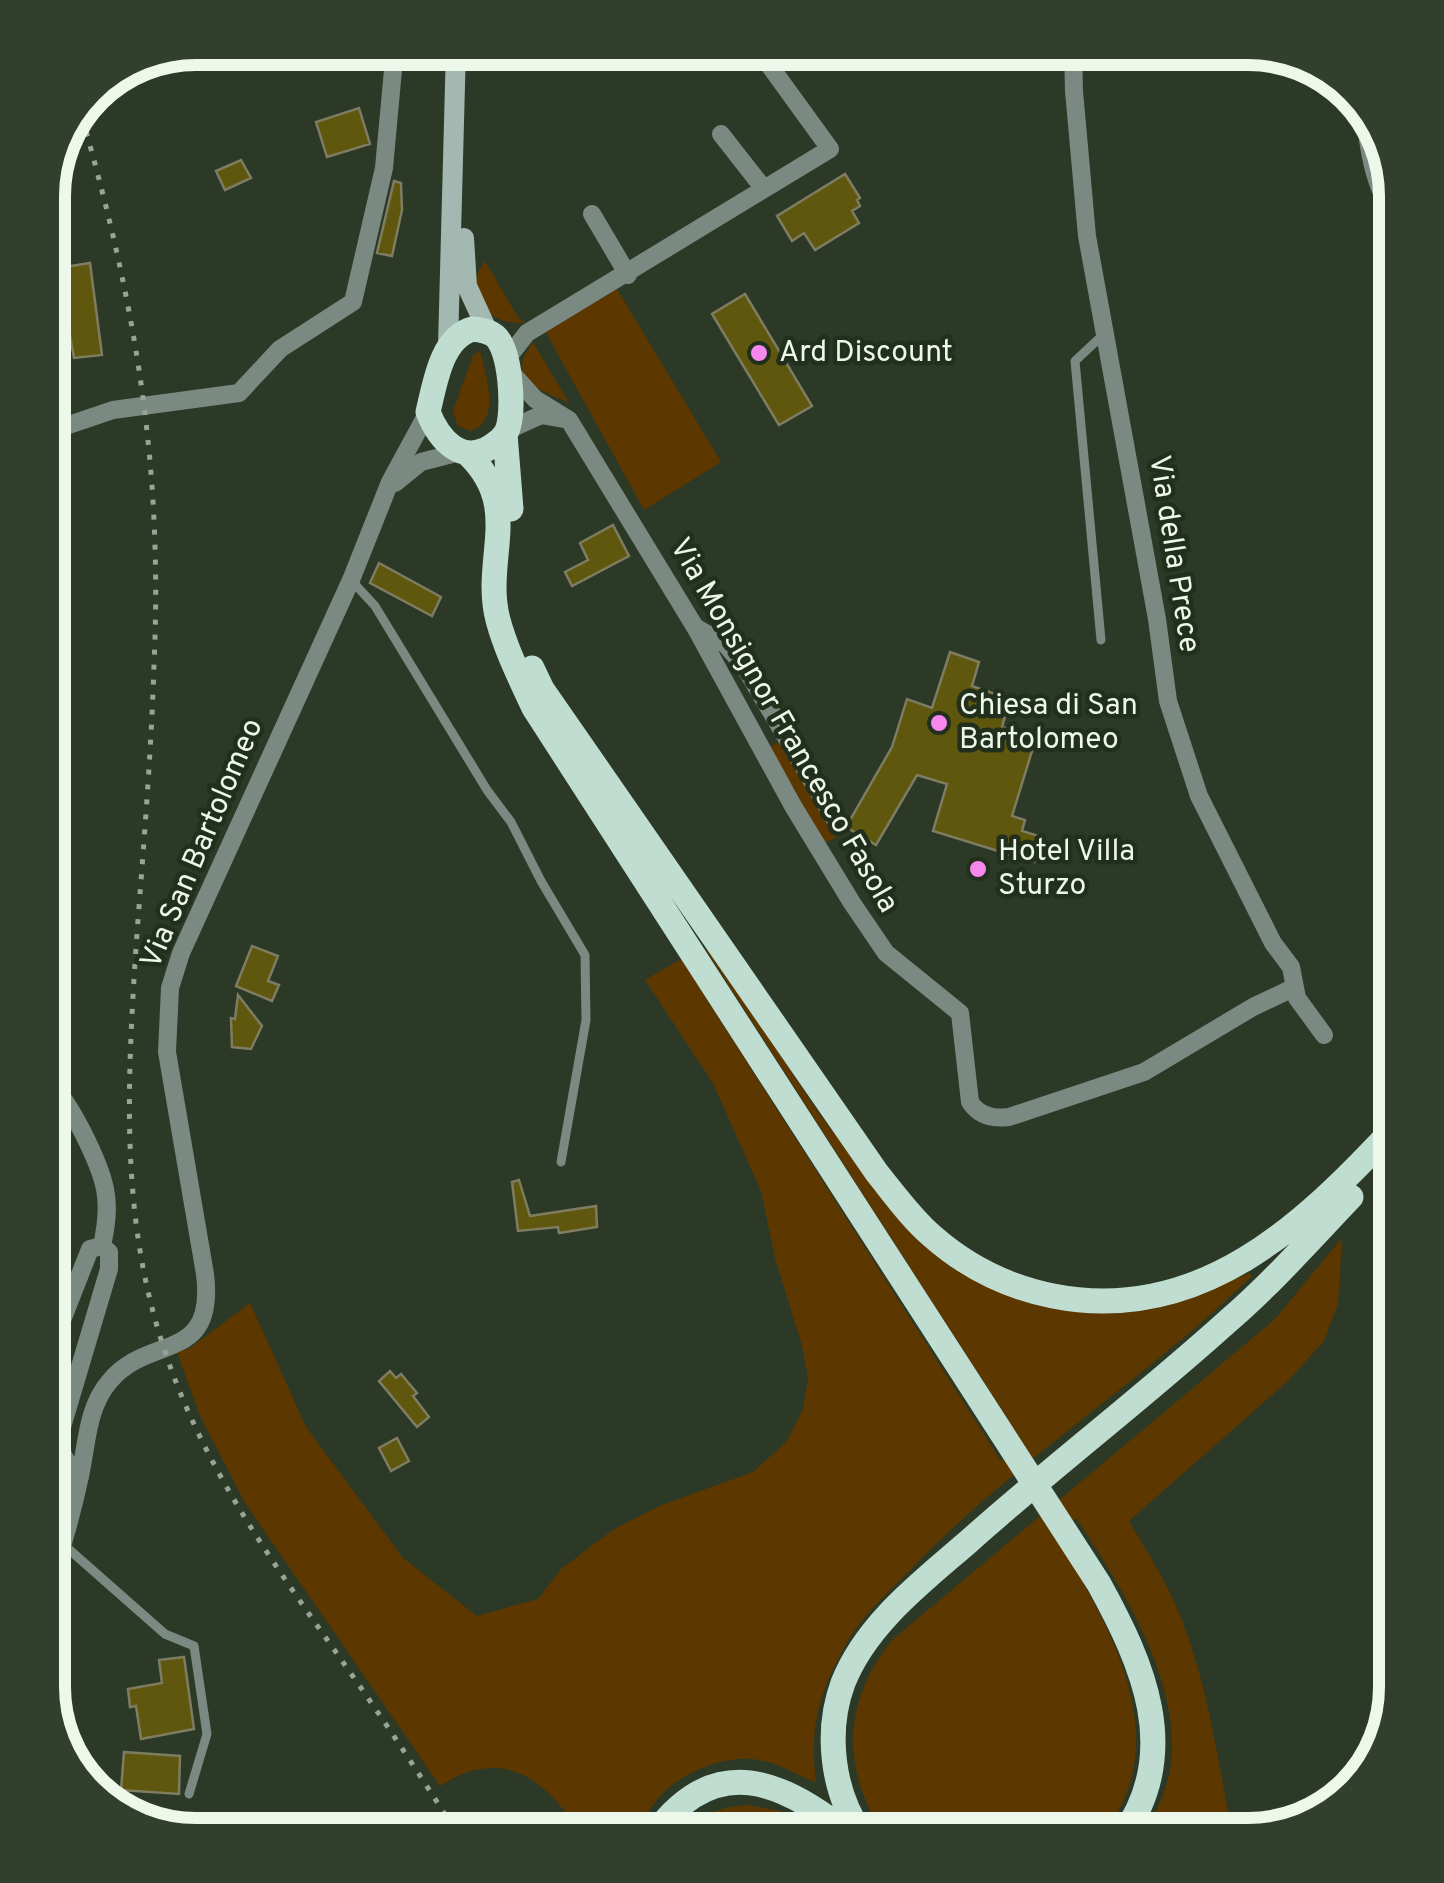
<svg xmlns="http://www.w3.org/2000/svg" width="1444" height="1883" viewBox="0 0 1444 1883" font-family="Overpass,sans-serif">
	<rect width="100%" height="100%" fill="#2b3926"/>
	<path fill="#5c3800" d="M485,261L519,319L526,322C488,328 460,292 485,261Z
		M617,289L721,462L644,510L545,331Z
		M533,342L569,403C541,390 503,381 533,342Z
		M480,351C486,375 502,422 470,431L458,426L453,411L473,355Z
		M781,740L839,836L824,843L769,748Z
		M709,948L820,1115L875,1187L947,1261L1140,1310L1181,1301L1249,1273L1252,1276C1146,1379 1019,1458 916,1564C892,1589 863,1614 846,1644C819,1692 809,1728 816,1782C797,1776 780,1763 759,1760C728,1754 687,1770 665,1791C652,1803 642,1821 633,1835H582C546,1780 504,1745 440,1786L245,1503L200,1416L177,1352L190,1348L250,1303L306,1427L403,1558L477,1616L538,1599L561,1569L611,1531L659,1506L753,1472L787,1441L803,1409L808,1378L802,1346L775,1258L761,1191L713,1083L645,980L681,959L1001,1461L1025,1446L706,950Z
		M1342,1238L1338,1304L1324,1341L1289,1380L1129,1521C1143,1545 1159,1570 1171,1595C1205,1666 1218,1758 1232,1835H1141C1149,1823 1158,1809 1163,1795C1198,1705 1124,1590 1076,1518L1053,1536C1069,1556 1082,1580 1094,1603C1133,1676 1162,1765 1101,1835H885C840,1770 843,1701 892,1640L1274,1320Z
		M749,1805L780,1811L818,1835H681C701,1815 720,1806 749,1805Z"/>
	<path fill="#5e570d" stroke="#7e7c61" stroke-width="2.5" d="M359,108L370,144L327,157L316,122Z
		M241,160L251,178L225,190L216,171Z
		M845,174L860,198L857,200L860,206L852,211L859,223L815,250L804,233L792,241L777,216Z
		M394,181L401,183L402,210L392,256L377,253Z
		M90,263L102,355L74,358L58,268Z
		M745,294L812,406L779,425L712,314Z
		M613,525L629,556L572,586L565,572L588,560L580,543Z
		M379,563L441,597L432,616L370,583Z
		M950,652L979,662L972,686L1004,697L999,711L1006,713L1002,727L1036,738L1012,816L1025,820L1022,831L1042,837L1034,862L933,831L947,784L917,775L876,845L846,827L892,747L907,699L932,708Z
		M252,946L278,956L268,981L279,985L272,1001L236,986Z
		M238,995L262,1026L251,1049L232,1047L231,1018L235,1019Z
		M519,1180L530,1216L596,1206L597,1227L559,1233L558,1227L518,1231L512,1182Z
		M390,1371L396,1378L401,1374L417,1393L413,1396L429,1417L417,1427L379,1381Z
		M397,1438L409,1461L391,1471L379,1448Z
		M184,1657L194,1729L141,1739L136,1706L130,1707L128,1689L162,1683L159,1660Z
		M124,1752L180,1756L179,1794L121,1790Z"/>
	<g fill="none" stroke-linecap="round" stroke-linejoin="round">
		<path stroke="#7b8983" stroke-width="9" d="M351,580L375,606L487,790L511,822L541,881L585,955L586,1020L561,1162
			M1101,640L1075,361L1105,333
			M64,1545L165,1634L194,1646L207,1734L189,1794
			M405,1821L413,1835"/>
		<path stroke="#7b8983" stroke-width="18" d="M1073,48L1074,91L1087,236L1157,619L1168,701L1199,796L1273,943L1291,967L1297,998L1324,1035
			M1365,107C1367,144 1373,187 1396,217
			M721,134L764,189
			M592,214L628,275
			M506,360L527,333L830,149L767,62L761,48
			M509,370L535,399L569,420L695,627L793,806L852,903L886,953L960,1013L970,1102C979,1116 993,1119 1009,1117L1144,1072L1253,1007L1293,988
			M508,430L541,415L564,419
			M48,432L113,410L239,393L280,349L353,302L384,168L395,48
			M395,483L421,462L460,452
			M695,627L726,645L744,666L834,818
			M48,1083C69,1097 100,1164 105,1189C109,1208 106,1227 102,1246
			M48,1356L90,1249L102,1246L109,1252V1269L62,1427C59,1454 62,1458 80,1477
			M48,1586C62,1551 72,1513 80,1476C87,1444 87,1408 109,1382C148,1333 216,1365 205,1274L167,1052L170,988L181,953L351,580L390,482L428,412
			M378,1835L405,1821"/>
		<path stroke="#a2b8b0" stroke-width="20" d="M464,238L467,286L488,332
			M448,346L456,48
			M1321,1814L1374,1763"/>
		<path stroke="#c0ddd2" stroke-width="25" d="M473,329C481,330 489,331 495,336C511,350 514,409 508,428C506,435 498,442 492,446C462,466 439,440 428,412C435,384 441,337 473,329Z
			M505,434L511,509
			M469,455C523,508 482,559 498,620C506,650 521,680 534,708L1099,1584C1143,1664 1182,1752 1123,1835
			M532,668L542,689L877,1173C894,1194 911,1218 932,1236C966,1266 1008,1287 1053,1296C1200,1325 1304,1225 1396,1126
			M654,1835C715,1750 784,1781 850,1835
			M862,1835C832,1792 825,1732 843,1683C866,1624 922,1582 968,1542C1053,1466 1144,1397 1228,1321C1272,1283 1311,1239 1351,1197"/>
		<path stroke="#98a495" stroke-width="5" stroke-dasharray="5 10" stroke-linecap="butt" d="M82,117C136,306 163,468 154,665C151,759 143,853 136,947C128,1072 121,1197 155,1319C196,1467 283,1575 368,1698C399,1743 429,1789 458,1835"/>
	</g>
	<g fill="#f688ed" stroke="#212f1c" stroke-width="4">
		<circle cx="759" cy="353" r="10"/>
		<circle cx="939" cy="723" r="10"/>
		<circle cx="978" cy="869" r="10"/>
	</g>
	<g text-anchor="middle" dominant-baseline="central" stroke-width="9" stroke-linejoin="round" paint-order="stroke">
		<g font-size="30" fill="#edf7ea" stroke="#212f1c" text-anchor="start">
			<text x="779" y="353">Ard Discount</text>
			<text x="959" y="706">Chiesa di San<tspan x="959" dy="34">Bartolomeo</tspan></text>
			<text x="998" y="852">Hotel Villa<tspan x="998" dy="34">Sturzo</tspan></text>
		</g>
		<g font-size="30" fill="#edf7ea" stroke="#212f1c">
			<text transform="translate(1173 554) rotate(81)">Via della Prece</text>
			<text transform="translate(783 726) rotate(60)">Via Monsignor Francesco Fasola</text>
			<text transform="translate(203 844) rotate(-67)">Via San Bartolomeo</text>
		</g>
	</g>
	<path d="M0 0H1444V1883H0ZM196 65H1248A131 131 0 0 1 1379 196V1687A131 131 0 0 1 1248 1818H196A131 131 0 0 1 65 1687V196A131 131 0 0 1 196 65Z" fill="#313f2c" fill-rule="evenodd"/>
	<path fill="none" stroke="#edf7ea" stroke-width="12" d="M196 65H1248A131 131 0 0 1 1379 196V1687A131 131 0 0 1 1248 1818H196A131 131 0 0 1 65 1687V196A131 131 0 0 1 196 65Z"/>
</svg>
